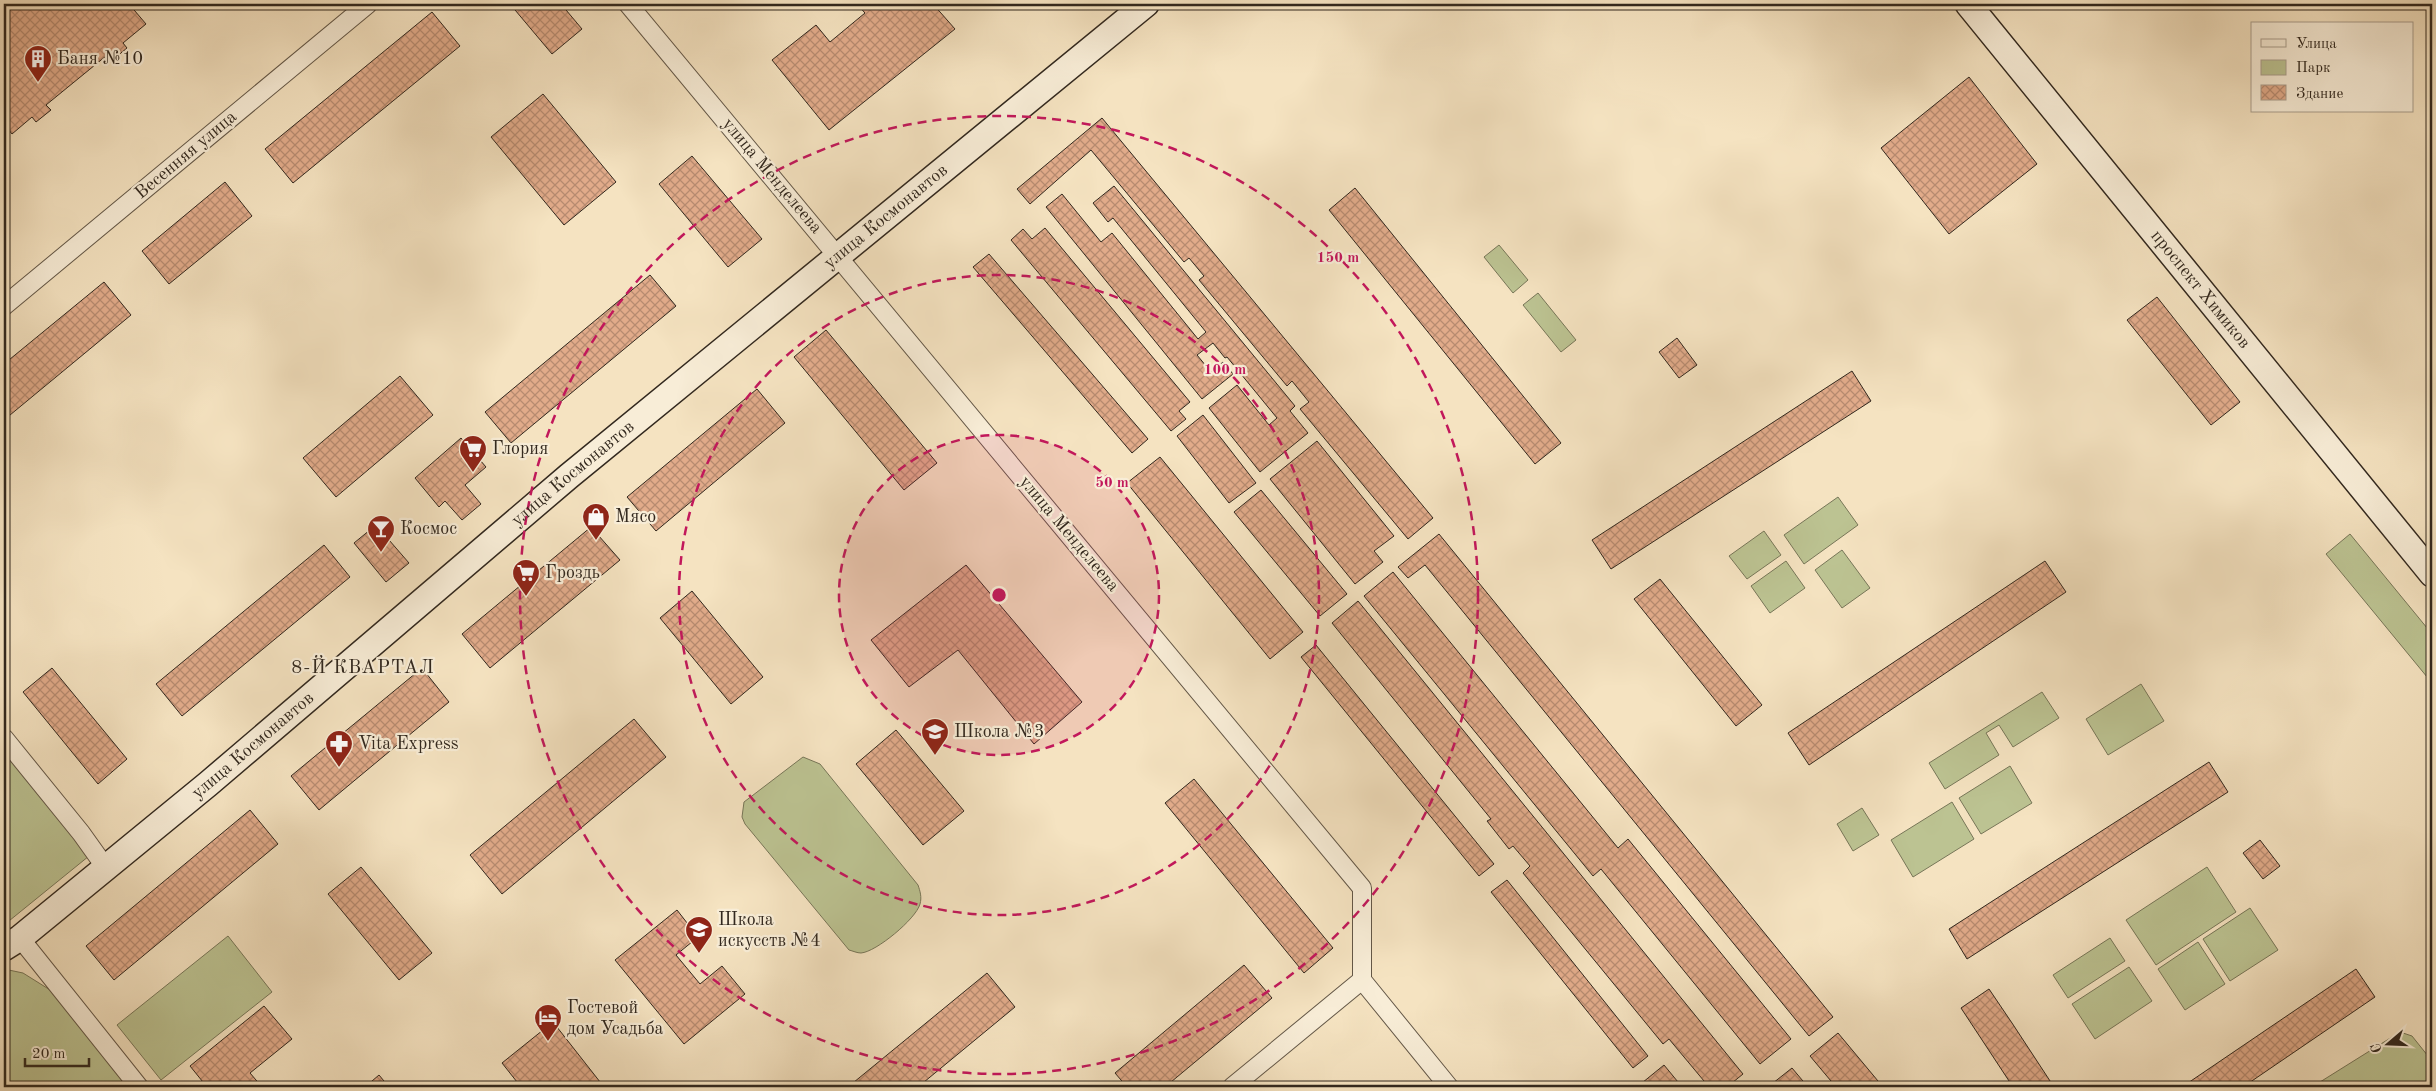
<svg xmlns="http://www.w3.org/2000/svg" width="2436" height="1091" viewBox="0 0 2436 1091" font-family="'Old Standard TT',serif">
	<defs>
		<pattern id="building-cross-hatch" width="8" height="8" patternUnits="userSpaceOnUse" patternTransform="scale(1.25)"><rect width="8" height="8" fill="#e1ab8a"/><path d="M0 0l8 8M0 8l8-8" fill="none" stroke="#b78b70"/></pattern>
	</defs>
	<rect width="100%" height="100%" fill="#f5e3c1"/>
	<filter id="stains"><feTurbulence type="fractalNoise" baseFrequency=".004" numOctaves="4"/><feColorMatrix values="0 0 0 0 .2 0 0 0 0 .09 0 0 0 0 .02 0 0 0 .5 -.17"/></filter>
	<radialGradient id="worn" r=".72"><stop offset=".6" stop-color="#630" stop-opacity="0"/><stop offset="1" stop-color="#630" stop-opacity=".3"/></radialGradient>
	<path fill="#bcc392" stroke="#777658" d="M1499,245L1528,280L1513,293L1484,257Z
		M1538,293L1576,340L1561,352L1523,305Z
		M1838,497L1858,525L1804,564L1784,535Z
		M1764,531L1781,555L1747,579L1729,556Z
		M2350,534L2432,634V683L2326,554Z
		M1842,550L1870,588L1842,608L1815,570Z
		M1786,561L1805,588L1770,613L1751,586Z
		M2141,684L2164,721L2108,755L2086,719Z
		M2042,692L2059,718L2013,747L1999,725L1986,733L1999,755L1945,789L1929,763Z
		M4,752L89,856L4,925Z
		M803,757L820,764L918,885C920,891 922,897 920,904C916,919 876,952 861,953C857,953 853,951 849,950L745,824L742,817L744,802Z
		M2010,766L2032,803L1981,834L1959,798Z
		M1952,802L1974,839L1913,877L1891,840Z
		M1862,808L1879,835L1853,851L1837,824Z
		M2207,867L2236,912L2156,965L2126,920Z
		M2250,908L2278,950L2230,981L2203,939Z
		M228,936L272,992L161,1080L117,1025Z
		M2110,938L2125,961L2068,998L2053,975Z
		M2198,942L2225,984L2185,1010L2158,969Z
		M2129,967L2152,1001L2095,1039L2072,1004Z
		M4,969L23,973L55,993L131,1087H4Z
		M2400,1032L2412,1036L2432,1061V1087H2312Z"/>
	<path fill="url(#building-cross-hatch)" stroke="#32281e" d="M4,4H129L146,24L123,43L127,48L110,62L106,56L46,105L51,110L36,122L32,117L12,134L4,124Z
		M510,4H561L582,29L552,54Z
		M857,4H933L955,29L829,130L772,60L816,25L830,42L865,13Z
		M432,12L460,46L293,183L265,149Z
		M1969,77L2037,164L1949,234L1881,148Z
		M543,94L616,182L564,225L491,137Z
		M1102,118L1433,518L1408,539L1300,409L1309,402L1292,381L1287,386L1199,280L1204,276L1189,258L1184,262L1091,150L1030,204L1017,189Z
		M692,156L762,239L728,267L659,184Z
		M225,182L252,216L169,284L142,251Z
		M1114,186L1295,406L1290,411L1308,433L1260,472L1209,408L1237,385L1269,425L1277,418L1227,357L1225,358L1213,343L1197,355L1211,372L1223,362L1233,374L1202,399L1046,207L1062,194L1101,242L1112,233L1198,339L1206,332L1113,218L1108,222L1093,203Z
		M1355,188L1561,443L1535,464L1329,210Z
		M1045,228L1190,402L1179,411L1186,419L1171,431L1011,240L1023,229L1032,239Z
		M989,254L1148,439L1132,453L973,267Z
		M650,275L676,306L511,443L485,412Z
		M104,282L131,315L4,420V364Z
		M2157,297L2240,402L2211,425L2127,320Z
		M826,330L937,463L904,490L794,357Z
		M1677,338L1697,365L1679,378L1659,352Z
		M1852,371L1871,401L1611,569L1592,540Z
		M400,376L433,415L336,497L303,458Z
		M757,389L785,423L656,531L627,497Z
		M1203,415L1256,483L1229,503L1177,436Z
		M461,438L486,467L465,485L481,504L462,520L445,501L439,507L415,478Z
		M1317,441L1394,536L1374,551L1383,562L1355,584L1270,479Z
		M1160,457L1303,632L1270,659L1127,483Z
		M1261,490L1347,594L1320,616L1234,512Z
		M376,525L409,563L386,582L354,543Z
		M591,527L620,560L490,668L462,634Z
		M1439,534L1833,1017L1809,1036L1425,565L1408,578L1398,567Z
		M324,545L350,577L182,716L156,684Z
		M2045,561L2066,592L1809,765L1788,733Z
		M966,565L1082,702L1034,744L958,650L909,687L871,640Z
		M1393,572L1618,848L1628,839L1791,1039L1760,1064L1601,869L1593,876L1364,596Z
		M1660,579L1762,705L1736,726L1634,599Z
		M692,591L763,677L731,704L660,618Z
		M1358,601L1743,1074L1727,1087H1709L1669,1039L1663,1044L1523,873L1530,866L1513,846L1509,849L1487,821L1491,819L1332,623Z
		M1316,645L1494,864L1479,876L1301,657Z
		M52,668L127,759L98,784L23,692Z
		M422,668L449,702L319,810L291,776Z
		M634,719L666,757L502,894L470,855Z
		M896,730L964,811L923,845L856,764Z
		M2209,762L2228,792L1967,959L1949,929Z
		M1194,779L1333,948L1304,973L1165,803Z
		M250,810L278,844L114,980L86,946Z
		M2260,840L2280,866L2263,879L2243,853Z
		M361,867L432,953L399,980L328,894Z
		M1507,880L1648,1056L1633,1068L1491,892Z
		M677,910L698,937L676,955L700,984L722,966L745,994L684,1044L615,960Z
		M1244,965L1272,998L1165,1087H1127L1115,1073Z
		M2356,969L2375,997L2243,1087H2182Z
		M987,973L1015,1007L918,1087H848Z
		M1989,989L2012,1023L2054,1087H2013L1961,1008Z
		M264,1006L292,1039L250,1073L262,1087H207L190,1066Z
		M553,1022L604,1087H521L502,1063Z
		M1838,1033L1883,1087H1836L1810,1056Z
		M1664,1065L1678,1082L1672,1087H1637Z
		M1792,1068L1808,1087H1768Z
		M379,1075L389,1087H365Z"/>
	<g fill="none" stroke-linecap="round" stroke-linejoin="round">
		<defs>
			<path id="street" d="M628,4L1362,888V980L1449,1087
				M4,306L368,4
				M4,738L81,833L106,868
				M20,938L139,1087
				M1232,1087L1362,980"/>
			<g id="secondary">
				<path id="s1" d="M1968,4L2432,574"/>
				<path id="s2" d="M4,948L20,938L208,784L569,476L1146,4"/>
			</g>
		</defs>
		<use href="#street" stroke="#635747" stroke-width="20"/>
		<use href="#secondary" stroke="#32281e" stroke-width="28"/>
		<use href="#street" stroke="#f8edd7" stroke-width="18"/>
		<use href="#secondary" stroke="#f8edd7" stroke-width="25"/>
	</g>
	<circle cx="999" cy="595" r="160" fill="#c2185b" fill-opacity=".12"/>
	<g fill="none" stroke="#c2185b" stroke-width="2.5" stroke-dasharray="9 6">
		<circle cx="999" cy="595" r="160"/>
		<circle cx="999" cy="595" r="320"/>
		<circle cx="999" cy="595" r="479"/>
	</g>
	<defs>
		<symbol id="building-pin" viewBox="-11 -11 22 30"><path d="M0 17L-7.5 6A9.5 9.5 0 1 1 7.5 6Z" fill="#8f2418" stroke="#f8edd7"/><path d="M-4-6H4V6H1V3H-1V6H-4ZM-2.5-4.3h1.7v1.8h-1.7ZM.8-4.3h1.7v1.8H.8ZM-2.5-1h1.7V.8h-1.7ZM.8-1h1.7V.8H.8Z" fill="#fff"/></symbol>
		<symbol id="supermarket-pin" viewBox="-11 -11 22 30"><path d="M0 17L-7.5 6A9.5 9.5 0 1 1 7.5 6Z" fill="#8f2418" stroke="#f8edd7"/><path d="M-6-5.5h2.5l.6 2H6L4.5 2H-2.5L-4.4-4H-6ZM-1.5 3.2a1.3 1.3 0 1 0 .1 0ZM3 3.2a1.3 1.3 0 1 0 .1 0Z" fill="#fff"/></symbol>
		<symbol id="shop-pin" viewBox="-11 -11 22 30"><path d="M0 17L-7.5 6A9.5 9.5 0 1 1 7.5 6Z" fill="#8f2418" stroke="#f8edd7"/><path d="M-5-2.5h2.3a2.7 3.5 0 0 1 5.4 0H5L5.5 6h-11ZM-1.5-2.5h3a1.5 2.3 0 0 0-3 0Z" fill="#fff"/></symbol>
		<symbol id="bar-pin" viewBox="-11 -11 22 30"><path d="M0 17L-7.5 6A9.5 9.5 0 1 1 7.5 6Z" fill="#8f2418" stroke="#f8edd7"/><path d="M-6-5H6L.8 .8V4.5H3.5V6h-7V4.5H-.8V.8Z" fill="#fff"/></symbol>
		<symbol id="school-pin" viewBox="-11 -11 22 30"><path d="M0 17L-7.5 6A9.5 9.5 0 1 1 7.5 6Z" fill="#8f2418" stroke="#f8edd7"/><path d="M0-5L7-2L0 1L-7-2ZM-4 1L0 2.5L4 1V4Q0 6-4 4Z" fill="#fff"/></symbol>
		<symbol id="pharmacy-pin" viewBox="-11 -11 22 30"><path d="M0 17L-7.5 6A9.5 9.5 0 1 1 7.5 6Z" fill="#8f2418" stroke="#f8edd7"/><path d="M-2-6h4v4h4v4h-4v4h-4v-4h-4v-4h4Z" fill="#fff"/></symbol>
		<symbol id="hotel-pin" viewBox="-11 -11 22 30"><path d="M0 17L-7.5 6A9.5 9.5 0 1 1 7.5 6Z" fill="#8f2418" stroke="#f8edd7"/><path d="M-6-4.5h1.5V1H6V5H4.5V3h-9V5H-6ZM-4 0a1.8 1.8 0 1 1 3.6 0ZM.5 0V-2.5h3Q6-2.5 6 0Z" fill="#fff"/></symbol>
	</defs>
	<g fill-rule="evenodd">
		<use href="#building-pin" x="22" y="43" width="32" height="43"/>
		<use href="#supermarket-pin" x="457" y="433" width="32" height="43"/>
		<use href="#shop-pin" x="580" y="501" width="32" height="43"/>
		<use href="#bar-pin" x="365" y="513" width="32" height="43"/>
		<use href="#supermarket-pin" x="510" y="557" width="32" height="43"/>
		<use href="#school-pin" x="919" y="716" width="32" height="43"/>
		<use href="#pharmacy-pin" x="323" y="728" width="32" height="43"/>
		<use href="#school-pin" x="683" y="914" width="32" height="43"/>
		<use href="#hotel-pin" x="532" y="1002" width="32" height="43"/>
	</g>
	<g text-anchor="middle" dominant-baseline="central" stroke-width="4.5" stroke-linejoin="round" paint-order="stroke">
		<g font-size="18" fill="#32281e" stroke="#f8edd7" text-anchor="start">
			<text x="57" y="59">Баня №10</text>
			<text x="492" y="449">Глория</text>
			<text x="615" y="517">Мясо</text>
			<text x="400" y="529">Космос</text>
			<text x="545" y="573">Гроздь</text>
			<text x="954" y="732">Школа №3</text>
			<text x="358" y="744">Vita Express</text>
			<text x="718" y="920">Школа<tspan x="718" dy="21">искусств №4</tspan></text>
			<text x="567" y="1008">Гостевой<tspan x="567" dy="21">дом Усадьба</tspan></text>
		</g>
		<g font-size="18" fill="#32281e" stroke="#f8edd7">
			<text transform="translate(186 155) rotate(-40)">Весенняя улица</text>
			<text transform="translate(772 176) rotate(50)">улица Менделеева</text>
			<text stroke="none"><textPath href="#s2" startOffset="1146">улица Космонавтов</textPath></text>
			<text stroke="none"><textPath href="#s1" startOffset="368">проспект Химиков</textPath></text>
			<text stroke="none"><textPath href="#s2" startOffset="741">улица Космонавтов</textPath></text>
			<text transform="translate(1069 534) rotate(50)">улица Менделеева</text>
			<text stroke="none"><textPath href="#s2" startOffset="321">улица Космонавтов</textPath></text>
		</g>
		<g font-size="19" letter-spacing="1" fill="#32281e" stroke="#f8edd7">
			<text x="363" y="668">8-Й КВАРТАЛ</text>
		</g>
	</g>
	<circle cx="999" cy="595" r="8" fill="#c2185b" stroke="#f8edd7" stroke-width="2.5"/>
	<g font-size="15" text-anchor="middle" font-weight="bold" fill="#c2185b" stroke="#f8edd7" stroke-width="4.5" stroke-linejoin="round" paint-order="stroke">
		<text x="1338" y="262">150 m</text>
		<text x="1225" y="374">100 m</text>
		<text x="1112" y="487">50 m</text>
	</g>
	<rect width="2436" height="1091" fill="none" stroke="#f5e3c1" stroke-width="20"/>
	<rect x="5" y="5" width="2426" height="1081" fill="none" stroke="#32281e" stroke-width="2.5"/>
	<rect x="10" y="10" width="2416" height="1071" fill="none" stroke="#32281e"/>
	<rect x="2251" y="22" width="162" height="90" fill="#f8edd7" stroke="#a99e8d"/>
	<rect x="2261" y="39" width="25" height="8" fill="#f8edd7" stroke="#a99e8d"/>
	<text x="2296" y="48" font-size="15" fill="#32281e">Улица</text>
	<rect x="2261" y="60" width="25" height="15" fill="#bcc392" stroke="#a99e8d"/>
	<text x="2296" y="72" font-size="15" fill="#32281e">Парк</text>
	<rect x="2261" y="85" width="25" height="15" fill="url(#building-cross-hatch)" stroke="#a99e8d"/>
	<text x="2296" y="98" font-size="15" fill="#32281e">Здание</text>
	<g transform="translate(2388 1044) rotate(251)" stroke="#f8edd7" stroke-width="4" paint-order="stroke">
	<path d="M0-4L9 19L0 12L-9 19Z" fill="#32281e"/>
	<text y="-8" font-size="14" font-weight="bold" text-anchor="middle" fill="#32281e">С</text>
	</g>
	<path d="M25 1058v8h64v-8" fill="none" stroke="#32281e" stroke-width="2.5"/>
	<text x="32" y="1058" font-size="15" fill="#32281e" stroke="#f8edd7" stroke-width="4" paint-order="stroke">20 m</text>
	<rect width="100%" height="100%" filter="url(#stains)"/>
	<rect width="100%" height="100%" fill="url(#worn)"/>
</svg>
